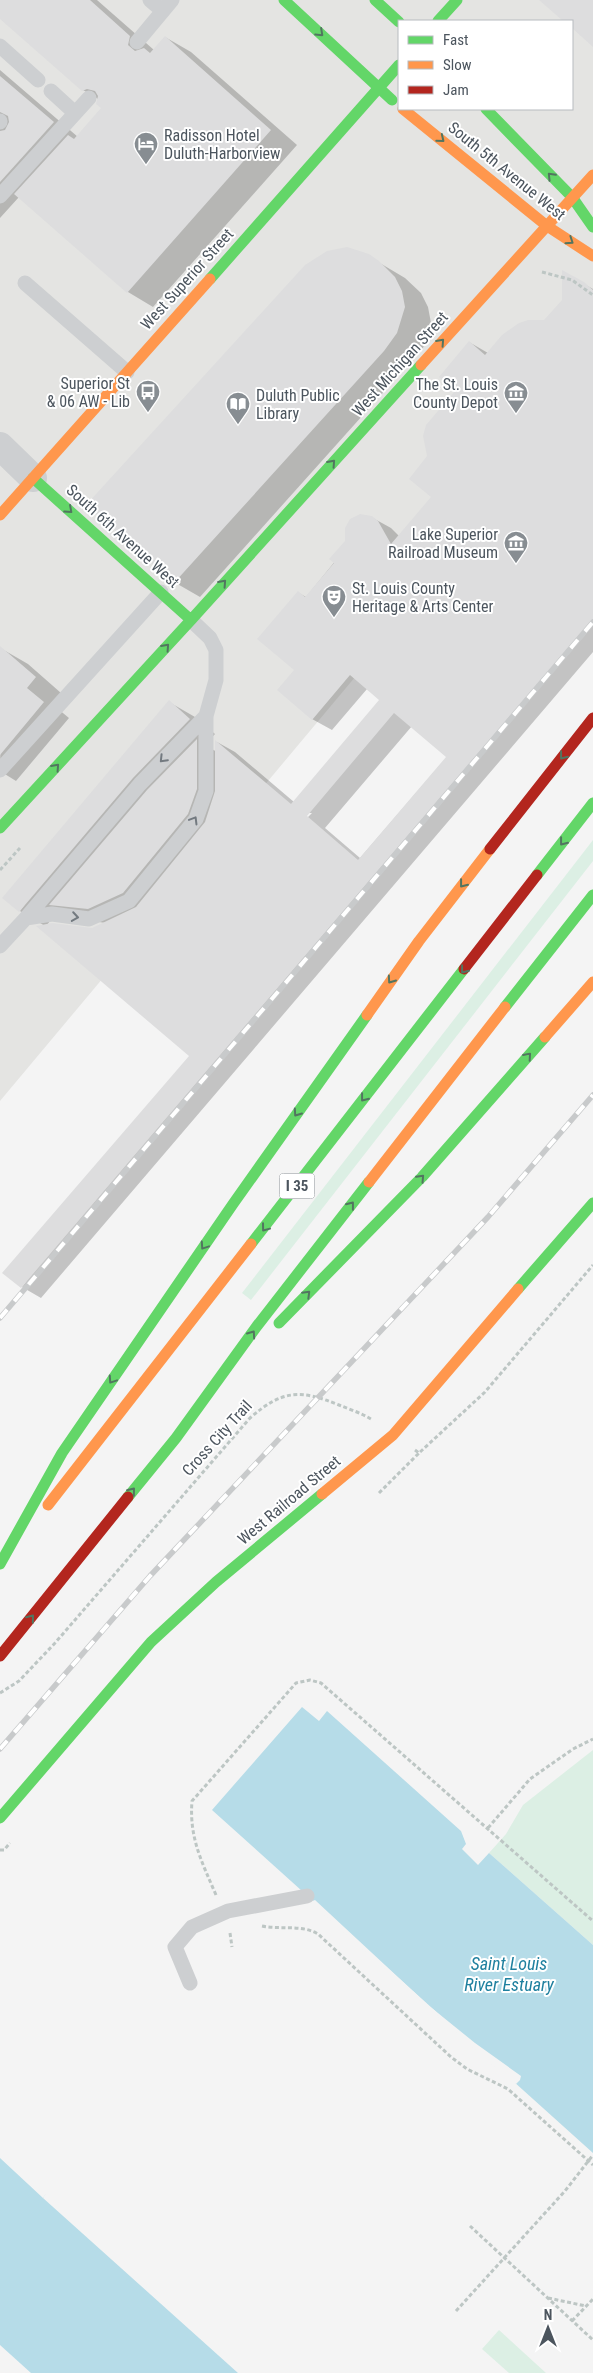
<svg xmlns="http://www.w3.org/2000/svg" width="593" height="2373" viewBox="0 0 593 2373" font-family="'Roboto Condensed',sans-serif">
	<rect width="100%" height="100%" fill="#f4f4f4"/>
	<path fill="#e4e4e2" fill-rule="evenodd" d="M0,0H593V393L0,1101ZM399,21H572V109H399Z"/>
	<path fill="#dcefe4" d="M593,840V861L251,1300L242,1293Z
		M593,1750V1945L489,1853L506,1834L523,1805Z
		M499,2330L546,2373H509L482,2349Z"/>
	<path fill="#b6dce8" d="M302,1707L319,1721L327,1711L461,1831L466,1844L462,1849L478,1865L489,1853L593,1945V2153L212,1810Z
		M0,2151L46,2193L43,2198L238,2373H31L0,2345Z"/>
	<path fill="#f4f4f4" d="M315,1900L428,2005L475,2043L521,2076L520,2080L516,2084L509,2080L310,1902Z
		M0,2149L48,2191L43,2198L0,2158Z"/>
	<path fill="#0003" fill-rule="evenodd" d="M0,0H97L154,50L165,37L191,52L297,145L153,307L128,292L19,197L0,218V70L78,137L103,108L98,99L83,90L0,18Z
		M368,256L405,278L421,293L428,307L431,323L423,348L200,597L174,582Z
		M563,272L593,289V652L41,1298L22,1287L191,1055L45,926L20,911L169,702L195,717L215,734L205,745L217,752V742L235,752L294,802L381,700L367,689L332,730L312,719L296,669L299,593L306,597L371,517L391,528L399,536L433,497L429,456L457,390L469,342L488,353L544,322L563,300ZM412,726L447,757L360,858L325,828ZM308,813H312L303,822ZM60,909L77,919L106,923L93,929L46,926Z
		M2,649L28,664L61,693L52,704L69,718L16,781L0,771Z"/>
	<path fill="#ddddde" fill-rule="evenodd" d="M0,0H90L130,36L128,45L135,51L144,48L150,53L165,36L271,130L127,293L14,194L68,135L74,139L101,108L96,104L98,96L95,91L87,89L82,91L0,19Z
		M539,0H593V47L572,28V21H563Z
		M0,76L54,122L0,182V131L5,130L9,122L8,116L0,112Z
		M347,247L369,254L379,261L395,277L402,291L405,307L397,333L384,351L174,583L86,505L305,265L327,251Z
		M562,270L584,282L593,290V619L21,1288L2,1273L189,1056L36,926L52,923L92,928L136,907L205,822L215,791V740L291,804L379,700L350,675L312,720L277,690L294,670L257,639L298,591L305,597L334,563L329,559L345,541V528L350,519L360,514L372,516L378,521L391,544L431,497L409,479L427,456L423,436L426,425L455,391L439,377L469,341L485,355L502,335L519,323L528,320H544L562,300ZM394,713L446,757L358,860L307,816Z
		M0,646L36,677L27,688L44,702L0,755Z
		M169,700L190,719L133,778L19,912L2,898Z
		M197,739V789L188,814L123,893L88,909L49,905L147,790Z"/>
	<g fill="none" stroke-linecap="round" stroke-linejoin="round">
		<path stroke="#bdc6c4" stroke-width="3" stroke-dasharray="4 2.5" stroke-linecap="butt" d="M542,272L572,280L593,295
			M0,870L20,848
			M415,1450L419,1453L485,1392L593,1265
			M379,1493L419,1453
			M0,1693L19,1681L55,1643L250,1418C282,1390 300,1389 339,1405C349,1409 361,1413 371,1419
			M488,1828L530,1779L573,1749L593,1739
			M0,1850H4L10,1843
			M216,1895C202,1862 189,1838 192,1801L296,1683L310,1680L321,1683L593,1921
			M262,1926C281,1930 301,1924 318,1934L451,2057L467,2069L508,2089L593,2165
			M230,1933L232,1947
			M470,2226L593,2340
			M548,2298L586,2306
			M456,2311L565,2191L593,2155
			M572,2321L593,2299"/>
		<path stroke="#cdcfd1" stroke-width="15" d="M150,0L163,11
			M137,42L172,0
			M0,46L38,80
			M51,91L75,113
			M0,121V122
			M0,196L89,98
			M25,283L127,372
			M0,770L161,592
			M26,918L52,914L89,919L129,901L196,819L206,791V716L216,680V650L210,638L191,620
			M0,946L26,918L140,784L206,716
			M190,1983L175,1947L192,1927L228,1911L307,1896"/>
		<path stroke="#cdcfd1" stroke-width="28" d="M0,446L33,478"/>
		<path stroke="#63d668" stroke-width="11" d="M284,0L392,100
			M375,0L399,22
			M438,21L457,0
			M486,109L572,197L593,227
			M210,279L399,65
			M33,478L191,620L421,365
			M0,828L191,620
			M537,875L593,803
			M505,1007L593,895
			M251,1244L464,969
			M518,1289L593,1203
			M279,1323L422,1177L545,1037
			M128,1497L176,1438L257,1326L369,1182
			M0,1564L62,1453L233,1204L367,1015
			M0,1818L151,1642L216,1582L322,1494"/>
		<path stroke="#ff974d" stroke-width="11" d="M403,109L547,226L593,256
			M421,365L593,175
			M0,515L210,279
			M367,1015L419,941L490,849
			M545,1037L593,982
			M369,1182L505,1007
			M322,1494L393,1435L518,1289
			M48,1505L251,1244"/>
		<path stroke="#b3261e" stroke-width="11" d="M490,849L593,718
			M464,969L537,875
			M0,1656L128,1497"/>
		<defs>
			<path id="rail" d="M0,1318L593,622
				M0,1749L150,1576L488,1217L593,1095"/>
		</defs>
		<use href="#rail" stroke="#c8cacb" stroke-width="5.5"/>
		<use href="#rail" stroke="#fff" stroke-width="4" stroke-dasharray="11" stroke-linecap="butt"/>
	</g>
	<defs><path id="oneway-chevron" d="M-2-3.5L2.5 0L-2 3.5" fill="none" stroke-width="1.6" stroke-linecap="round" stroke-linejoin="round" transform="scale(1.25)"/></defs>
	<g stroke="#527560">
		<use href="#oneway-chevron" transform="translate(320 33) rotate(43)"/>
		<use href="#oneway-chevron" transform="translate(441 139) rotate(39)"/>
		<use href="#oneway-chevron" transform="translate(551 176) rotate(-134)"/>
		<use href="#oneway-chevron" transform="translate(570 241) rotate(34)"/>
		<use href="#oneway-chevron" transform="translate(441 342) rotate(-48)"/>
		<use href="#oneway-chevron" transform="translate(332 463) rotate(-48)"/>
		<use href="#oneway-chevron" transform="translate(69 510) rotate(42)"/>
		<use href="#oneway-chevron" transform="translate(223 583) rotate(-48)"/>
		<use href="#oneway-chevron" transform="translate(166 647) rotate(-48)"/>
		<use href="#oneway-chevron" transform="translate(563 756) rotate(128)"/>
		<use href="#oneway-chevron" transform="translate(56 767) rotate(-48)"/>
		<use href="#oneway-chevron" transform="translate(563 842) rotate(128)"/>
		<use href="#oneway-chevron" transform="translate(463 884) rotate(128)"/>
		<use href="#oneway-chevron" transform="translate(464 970) rotate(128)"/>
		<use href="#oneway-chevron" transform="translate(391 980) rotate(125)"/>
		<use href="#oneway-chevron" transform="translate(528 1056) rotate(-49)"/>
		<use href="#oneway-chevron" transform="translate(364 1098) rotate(128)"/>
		<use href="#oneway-chevron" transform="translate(297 1113) rotate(125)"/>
		<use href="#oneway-chevron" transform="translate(421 1178) rotate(-47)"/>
		<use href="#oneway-chevron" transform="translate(351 1205) rotate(-52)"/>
		<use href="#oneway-chevron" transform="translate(265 1228) rotate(127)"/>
		<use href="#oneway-chevron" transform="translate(204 1246) rotate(124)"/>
		<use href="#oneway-chevron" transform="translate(307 1294) rotate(-45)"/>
		<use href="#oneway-chevron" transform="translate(252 1334) rotate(-55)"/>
		<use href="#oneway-chevron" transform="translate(112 1380) rotate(124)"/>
		<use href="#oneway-chevron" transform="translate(132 1491) rotate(-51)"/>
		<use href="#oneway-chevron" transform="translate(31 1618) rotate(-51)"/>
	</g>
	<g stroke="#737a80">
		<use href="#oneway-chevron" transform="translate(163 759) rotate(134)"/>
		<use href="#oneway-chevron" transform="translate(194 820) rotate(-59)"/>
		<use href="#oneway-chevron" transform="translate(75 917) rotate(9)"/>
	</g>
	<defs>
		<symbol id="hotel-pin" viewBox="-11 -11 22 30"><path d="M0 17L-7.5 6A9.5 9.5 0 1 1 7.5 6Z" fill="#878d92" stroke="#fff"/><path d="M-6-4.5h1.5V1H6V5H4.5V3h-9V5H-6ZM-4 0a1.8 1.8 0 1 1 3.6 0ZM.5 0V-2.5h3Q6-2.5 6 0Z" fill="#fff"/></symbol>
		<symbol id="bus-pin" viewBox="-11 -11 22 30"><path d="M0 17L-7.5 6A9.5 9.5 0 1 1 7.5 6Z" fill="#878d92" stroke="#fff"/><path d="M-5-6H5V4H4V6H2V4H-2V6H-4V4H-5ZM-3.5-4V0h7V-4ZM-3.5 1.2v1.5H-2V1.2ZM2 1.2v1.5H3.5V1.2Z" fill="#fff"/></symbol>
		<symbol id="museum-pin" viewBox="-11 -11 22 30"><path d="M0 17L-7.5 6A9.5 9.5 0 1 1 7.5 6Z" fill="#878d92" stroke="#fff"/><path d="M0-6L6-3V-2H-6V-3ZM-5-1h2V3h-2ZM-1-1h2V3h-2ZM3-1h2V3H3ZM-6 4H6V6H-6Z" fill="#fff"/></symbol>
		<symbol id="library-pin" viewBox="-11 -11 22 30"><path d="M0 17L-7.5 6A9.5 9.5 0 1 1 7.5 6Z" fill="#878d92" stroke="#fff"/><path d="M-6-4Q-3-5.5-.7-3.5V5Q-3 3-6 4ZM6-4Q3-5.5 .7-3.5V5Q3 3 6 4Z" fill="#fff"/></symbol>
		<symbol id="theatre-pin" viewBox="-11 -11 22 30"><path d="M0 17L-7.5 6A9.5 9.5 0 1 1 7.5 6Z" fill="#878d92" stroke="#fff"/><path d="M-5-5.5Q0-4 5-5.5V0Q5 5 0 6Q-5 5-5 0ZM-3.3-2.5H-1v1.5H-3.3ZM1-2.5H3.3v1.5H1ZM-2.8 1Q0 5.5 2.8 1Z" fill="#fff"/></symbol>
	</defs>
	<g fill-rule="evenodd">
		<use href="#hotel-pin" x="132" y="130" width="28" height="38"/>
		<use href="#bus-pin" x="134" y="378" width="28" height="38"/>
		<use href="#museum-pin" x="502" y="379" width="28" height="38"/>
		<use href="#library-pin" x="224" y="390" width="28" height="38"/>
		<use href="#museum-pin" x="502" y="529" width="28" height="38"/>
		<use href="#theatre-pin" x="320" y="583" width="28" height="38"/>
	</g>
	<g text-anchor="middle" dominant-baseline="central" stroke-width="4" stroke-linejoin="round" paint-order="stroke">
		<rect fill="#fff" stroke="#82888e" stroke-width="1" x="279.5" y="1173.5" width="35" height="25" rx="4"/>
		<g font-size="15" font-weight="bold" fill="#4c555e">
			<text x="297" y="1186">I 35</text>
		</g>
		<g font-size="16" fill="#4c555e" stroke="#fff" text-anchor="start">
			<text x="164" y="135">Radisson Hotel<tspan x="164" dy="18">Duluth-Harborview</tspan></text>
			<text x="130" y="383" text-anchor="end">Superior St<tspan x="130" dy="18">&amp; 06 AW - Lib</tspan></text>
			<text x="498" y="384" text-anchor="end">The St. Louis<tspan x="498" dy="18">County Depot</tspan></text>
			<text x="256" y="395">Duluth Public<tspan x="256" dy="18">Library</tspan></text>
			<text x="498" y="534" text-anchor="end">Lake Superior<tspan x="498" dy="18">Railroad Museum</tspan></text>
			<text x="352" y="588">St. Louis County<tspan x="352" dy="18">Heritage &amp; Arts Center</tspan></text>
		</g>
		<g font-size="16" fill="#4c555e" stroke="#fff">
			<text transform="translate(507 171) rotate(39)">South 5th Avenue West</text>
			<text transform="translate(187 279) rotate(-48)">West Superior Street</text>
			<text transform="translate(400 364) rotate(-48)">West Michigan Street</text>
			<text transform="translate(123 536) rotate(42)">South 6th Avenue West</text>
			<text transform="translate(217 1438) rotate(-48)">Cross City Trail</text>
			<text transform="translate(289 1500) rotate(-40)">West Railroad Street</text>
		</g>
		<g font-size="18" font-style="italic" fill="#1f809f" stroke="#fff">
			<text x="509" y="1963">Saint Louis<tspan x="509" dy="21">River Estuary</tspan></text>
		</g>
	</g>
	<rect x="398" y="20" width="175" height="90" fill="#ffffff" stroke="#b7bbbf"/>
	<rect x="408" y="36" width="25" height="8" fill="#63d668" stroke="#b7bbbf"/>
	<text x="443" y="45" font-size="15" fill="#4c555e">Fast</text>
	<rect x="408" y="61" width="25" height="8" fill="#ff974d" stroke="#b7bbbf"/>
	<text x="443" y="70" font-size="15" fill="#4c555e">Slow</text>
	<rect x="408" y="86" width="25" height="8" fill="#b3261e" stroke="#b7bbbf"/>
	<text x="443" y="95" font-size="15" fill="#4c555e">Jam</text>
	<g transform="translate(548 2328)" stroke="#ffffff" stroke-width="4" paint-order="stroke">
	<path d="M0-4L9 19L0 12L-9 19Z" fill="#4c555e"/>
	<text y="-8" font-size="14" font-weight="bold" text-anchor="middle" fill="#4c555e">N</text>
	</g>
</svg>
